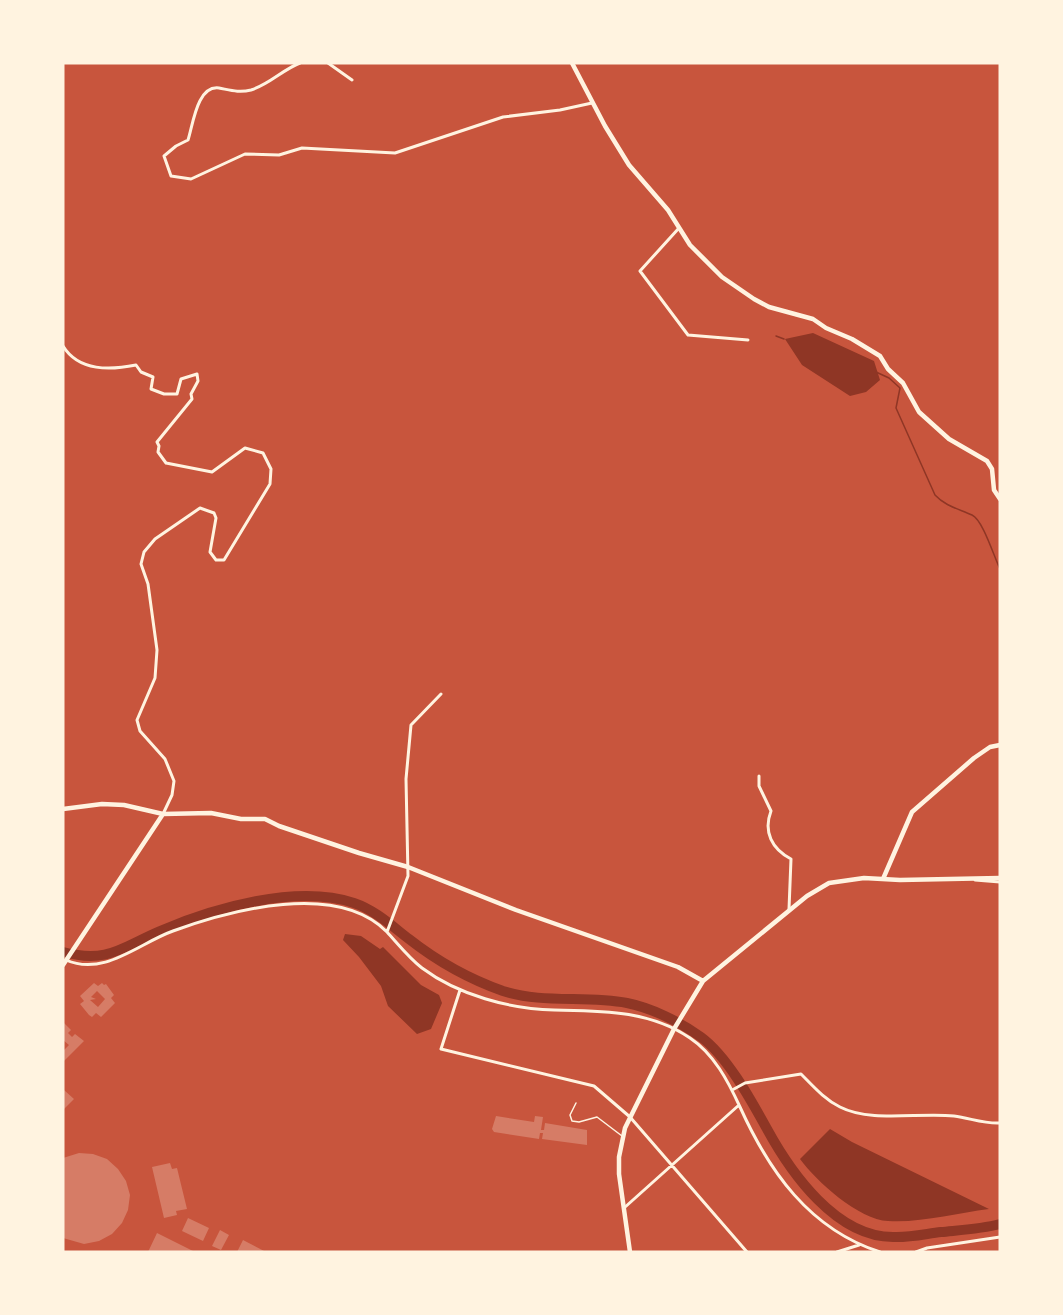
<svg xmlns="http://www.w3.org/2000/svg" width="1063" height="1315" viewBox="0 0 1063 1315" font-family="'Work Sans',sans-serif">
	<rect width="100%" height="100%" fill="#c8553d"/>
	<path fill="#8f3625" d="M813,333L874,361L880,380L866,392L850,396L802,365L785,339Z
		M345,934L361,936L380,949L383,947L421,985L439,995L442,1003L431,1029L417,1034L388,1006L381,986L359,957L343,940Z
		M830,1129L852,1142L989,1209C957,1213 921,1223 888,1221C859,1220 816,1181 800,1159Z"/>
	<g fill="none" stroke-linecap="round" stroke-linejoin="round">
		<path stroke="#8f3625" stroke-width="1.5" d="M776,336L784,339
			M876,372L889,378L900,388L896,408L935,495C945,506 959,509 972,515C983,520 994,557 1000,569"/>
		<path stroke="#8f3625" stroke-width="10" d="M63,952C108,964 122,947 160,931C214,908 297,884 354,903C375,910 392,926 409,939C437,961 469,979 503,991C543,1004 586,995 627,1003C652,1008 680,1022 701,1037C727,1056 751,1100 767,1129C791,1173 836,1237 893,1237C908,1238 925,1234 941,1232C961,1230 981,1229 1000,1224"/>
	</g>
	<path fill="#d67c66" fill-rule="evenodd" d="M94,983L98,986L102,983L104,985L106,984L114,995L111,998L115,1003L101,1017L96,1013L92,1017L89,1015L80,1004L84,1001L80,996ZM97,991L105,999L98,1007L90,1000L96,999L91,997Z
		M63,1022L71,1030L68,1033L72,1037L75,1034L84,1041L63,1062V1051L69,1045L63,1040Z
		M64,1090L74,1099L63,1110V1091Z
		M496,1116L534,1122L535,1116L543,1117L541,1130H544L545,1123L587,1130V1145L542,1139L543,1133H540L539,1139L494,1132L492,1129Z
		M79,1153L93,1154L107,1159L118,1169L126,1181L130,1195L128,1210L122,1223L112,1234L99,1241L84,1244L63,1238V1158Z
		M170,1163L172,1169L177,1168L187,1209L176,1211L177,1215L164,1218L152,1167Z
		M188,1218L209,1228L203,1241L182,1231Z
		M220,1230L229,1235L221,1250L212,1246Z
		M157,1233L195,1252H148Z
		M243,1240L266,1252H237Z"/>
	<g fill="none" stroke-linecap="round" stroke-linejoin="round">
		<path stroke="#fff3e0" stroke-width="1.5" d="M576,1103L570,1115L572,1121L579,1122L597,1117L622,1136"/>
		<path stroke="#fff3e0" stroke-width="3" d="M300,63C282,70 270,84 251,90C239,93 230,90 219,88C197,85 193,125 188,140L176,146L164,156L171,176L191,179L245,154L279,155L302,148L395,153L503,117L560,110L592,103
			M328,63L352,80
			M679,228L640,271L688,335L748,340
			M63,346C79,372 111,370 136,365L141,372L153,377L151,389L164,394H177L181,379L197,374L198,381L191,394L192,399L157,442L159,446L158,452L166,463L212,472L245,448L263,453L271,469L270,484L224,560H216L210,552L216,518L214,513L200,508L155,539L144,552L141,564L148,584L157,650L155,678L137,720L140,731L165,759L174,781L172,795L163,814
			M441,694L411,725L406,779L408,876L387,932C398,944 409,958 422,968C458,995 510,1009 554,1010C601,1011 649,1010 690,1038C714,1054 728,1081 740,1107C769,1171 809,1229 880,1252
			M759,776V786L771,811C763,832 772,849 791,859L789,909
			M975,880L1000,882
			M66,960C104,977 139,943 173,931C231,910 337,881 387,932
			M460,990L441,1049L594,1086L630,1117L747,1252
			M734,1089L745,1083L801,1074C813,1086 824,1099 840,1107C871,1123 920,1112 954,1116C970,1118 984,1124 1000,1123
			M624,1208L739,1105
			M837,1252L859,1245
			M916,1252L927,1248L1000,1237"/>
		<path stroke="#fff3e0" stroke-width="4.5" d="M572,63L605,126L629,165L668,210L690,245L722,277L754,299L769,307L813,319L826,328L852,339L880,356L888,369L903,383L919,412L949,439L987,461L992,469L994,490L1000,499
			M63,809L102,804L124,805L163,814L211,813L241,819H265L279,826L359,853L408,867L516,910L678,967L703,981
			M883,879L912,812L974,758L990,747L1000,745
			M63,965L163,814
			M630,1252L619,1174V1157L625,1128L674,1029L703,981L807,896L829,883L864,878L900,880L1000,878"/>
	</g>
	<rect width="1063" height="1315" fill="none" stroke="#fff3e0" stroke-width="129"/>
</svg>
